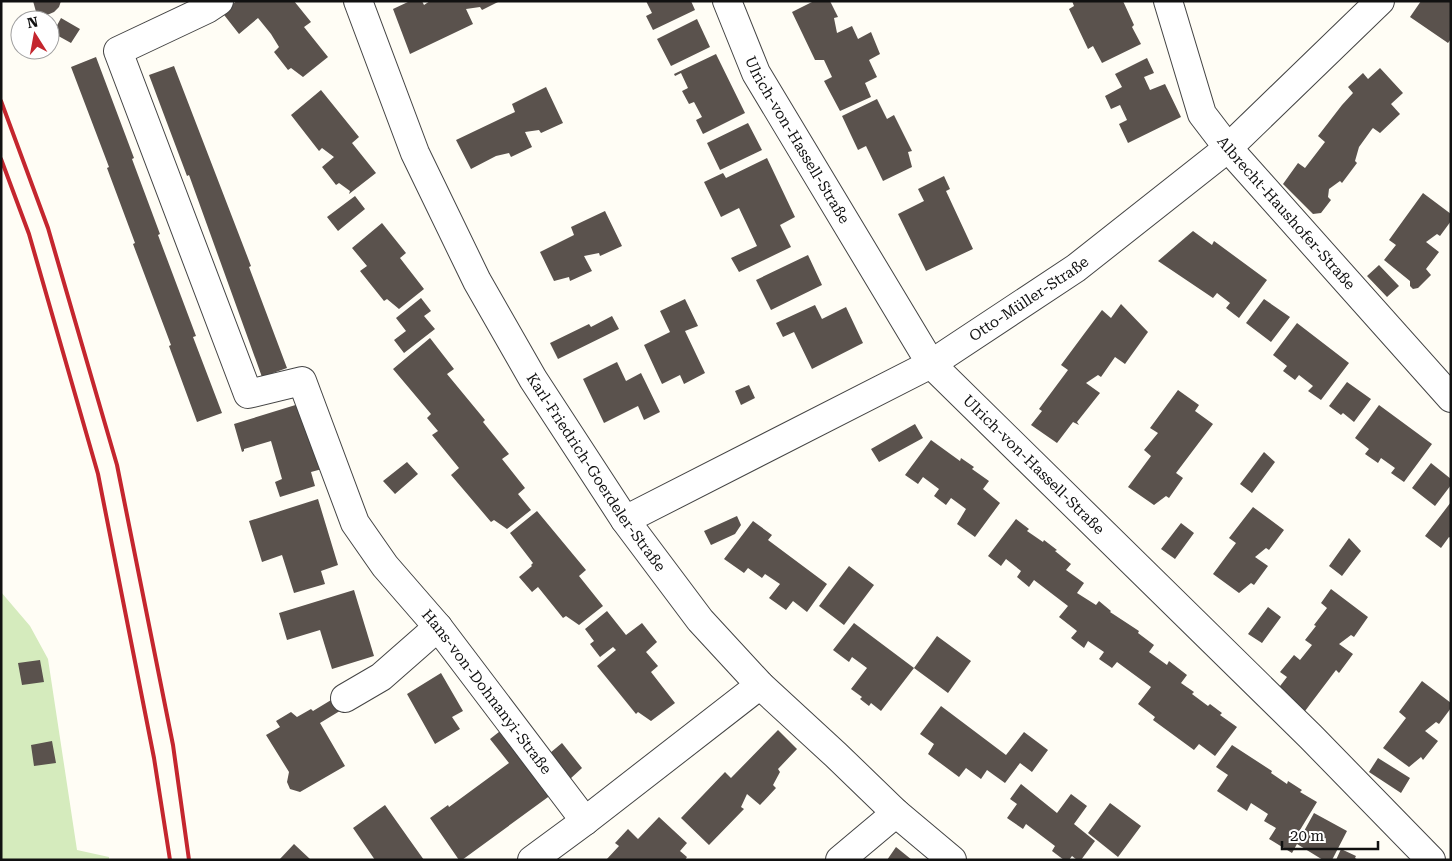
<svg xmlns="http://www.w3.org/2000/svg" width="1452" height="861" viewBox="0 0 1452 861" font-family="'Roboto Serif',serif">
	<rect width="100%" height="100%" fill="#fffdf5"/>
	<path fill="#d5ebbd" d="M1,592L30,626L48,659L77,850L109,857V860H1Z"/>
	<path fill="#5a524d" d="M33,1H61L59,7L54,12L38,19Z
		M237,1H294L311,22L304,27L328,57L303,77L291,68L288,70L274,52L279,47L271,34L258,18L239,34L221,11Z
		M410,1H422L424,5L430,1H500L482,10L480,7L466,9L473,24L410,54L393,9Z
		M646,1H691L695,10L653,30L646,16L652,13Z
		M814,1H830L838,17L834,18L837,33L852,26L858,39L871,32L880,54L869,60L877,77L865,83L871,97L840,111L824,81L832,77L824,60H815L792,12Z
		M1072,1H1123L1134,25L1132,27L1141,44L1102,63L1093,46L1088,49L1069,9L1074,6Z
		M1421,1H1451V39L1448,43L1410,17Z
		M61,18L80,29L71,43L53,33Z
		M697,19L710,47L671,66L657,39Z
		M716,54L745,113L703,134L696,120L702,117L694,102L689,104L682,91L688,88L681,73L675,76L674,74Z
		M96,57L134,158L132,159L160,234L158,235L196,336L193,337L222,413L197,422L169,346L171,345L133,244L135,243L107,168L109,167L71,67Z
		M1147,58L1154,73L1144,77L1150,90L1165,84L1181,117L1128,143L1119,124L1127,120L1120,105L1111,109L1105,96L1122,87L1115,74Z
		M174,66L251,266L249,267L287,368L262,377L189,175L187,176L149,75Z
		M1380,68L1403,93L1391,104L1400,114L1380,133L1373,128L1372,129L1359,147L1355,161L1357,163L1342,183L1340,181L1329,189L1328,197L1331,200L1321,213L1313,214L1283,184L1298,163L1305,168L1325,142L1318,136L1342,105L1353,93L1348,87L1363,73L1368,79Z
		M546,87L563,123L541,133L539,130L525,132L532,147L511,157L509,153L496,156L471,169L456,140L515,112L512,104Z
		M321,90L359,137L352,143L376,173L349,194L350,191L339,183L336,185L322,167L334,157L322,148L319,151L291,115Z
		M877,99L887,119L894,115L912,151L908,152L912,167L883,181L866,146L858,150L842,116Z
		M748,123L762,150L720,170L707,143Z
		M767,158L795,217L780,225L791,247L739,272L731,258L757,246L739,208L721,217L704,182L723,173L726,178Z
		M944,176L950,189L946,191L973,249L926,271L898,214L924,201L918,189Z
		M1423,193L1451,214V221L1440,236L1437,234L1426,242L1439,252L1426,269L1431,275L1418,288L1413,289L1410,286V281L1384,260L1396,245L1389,240Z
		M355,196L365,209L338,231L327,217Z
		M605,211L622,246L600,256L599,253L584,256L592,271L570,281L569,277L554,281L540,252L574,235L571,227Z
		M382,223L406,253L400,258L424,289L399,309L387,299L384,301L360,271L367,266L352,248Z
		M1193,231L1212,245L1214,241L1267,280L1239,318L1226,308L1230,303L1217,293L1213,298L1158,261Z
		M808,255L822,285L771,310L756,280Z
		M1379,265L1399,286L1387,297L1367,276Z
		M421,298L431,311L424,316L435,329L404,353L394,340L406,331L396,318Z
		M685,299L698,326L685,331L705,373L684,384L680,375L662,384L644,345L670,332L660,311Z
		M1264,299L1290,317L1271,342L1246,323Z
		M1121,304L1148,332L1125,364L1115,357L1101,377L1098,375L1086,383L1100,393L1077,422L1079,425L1073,422L1057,443L1031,425L1042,411L1039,409L1068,370L1061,365L1084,334L1102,310L1111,318Z
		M815,305L822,319L846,307L863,343L812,369L794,332L783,337L776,323Z
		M612,316L619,329L558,359L550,343L589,324L591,327Z
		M1297,323L1349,363L1321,400L1308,391L1313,386L1299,375L1295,380L1283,371L1287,366L1273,355Z
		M430,338L454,369L447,374L485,420L483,422L509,454L502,459L525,488L518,494L531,510L507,529L494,520L491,522L451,475L459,468L432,435L438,431L427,418L431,414L393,369Z
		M617,362L626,381L641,373L660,412L644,420L638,406L604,423L583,379Z
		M1347,382L1371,399L1354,422L1343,413L1341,415L1329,406Z
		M749,385L755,398L741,405L735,391Z
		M1178,390L1199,405L1195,411L1213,424L1176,473L1183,478L1169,498L1166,496L1154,505L1128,487L1151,456L1144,450L1158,433L1150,428Z
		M302,403L322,469L311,472L315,486L280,497L275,482L282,479L271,441L244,449V451L242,452L234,424Z
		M1379,405L1432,444L1404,482L1391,473L1395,468L1381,458L1378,463L1365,454L1369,449L1355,438Z
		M915,424L923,438L879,462L871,449Z
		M931,440L960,461L961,458L974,467L972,469L989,481L983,489L1000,503L975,537L957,524L966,509L951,498L946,505L934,496L939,489L923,477L918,484L905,475Z
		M1264,452L1275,462L1252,493L1240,484Z
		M407,462L418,474L395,494L383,481Z
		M1431,463L1451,479V485L1435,506L1412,488Z
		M318,499L338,565L321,571L325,584L294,593L282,555L262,562L249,521Z
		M1451,502V538L1449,537L1441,548L1425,536Z
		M1253,507L1284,530L1269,550L1266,548L1255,557L1268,566L1254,585L1251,583L1239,593L1213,574L1236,543L1229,538Z
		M537,511L586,570L579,576L603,606L579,625L566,616L563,618L538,587L532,592L519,577L532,566L531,565L533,563L510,533Z
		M737,516L741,525L735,534L711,545L704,531Z
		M1016,519L1029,529L1027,531L1043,542L1044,540L1057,550L1055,551L1071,564L1066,570L1084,583L1077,593L1096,605L1099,601L1111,611L1110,612L1139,631L1138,633L1154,645L1149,652L1167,665L1169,661L1187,675L1181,683L1194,692L1192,694L1208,706L1210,704L1222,713L1220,715L1237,727L1215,756L1199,744L1194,750L1153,720L1155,717L1138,704L1151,687L1117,662L1112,668L1099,659L1104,652L1088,641L1084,648L1071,638L1077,631L1059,617L1068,606L1034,580L1029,587L1017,577L1021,571L1006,559L1001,566L988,556Z
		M753,521L772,535L768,540L827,584L807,612L793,601L786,610L769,598L780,584L765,574L762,578L748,568L744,573L724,559Z
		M1181,523L1194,533L1175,559L1161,549Z
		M1349,538L1361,551L1342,576L1329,566Z
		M849,566L874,585L844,625L819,606Z
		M1331,589L1368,617L1354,637L1351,635L1339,644L1353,654L1339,673L1336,670L1302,715L1277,690L1287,677L1280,672L1294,655L1300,660L1312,645L1305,640L1316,626L1314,625L1327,608L1321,603Z
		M354,590L374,656L332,669L320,630L287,640L279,613Z
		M1268,607L1281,617L1262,643L1248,634Z
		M607,611L626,635L642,623L657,642L646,652L658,666L651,672L675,703L651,721L638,712L636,714L597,666L616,650L613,647L600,657L590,644L594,641L585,629Z
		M854,623L914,668L881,711L871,703L869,706L860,699L862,697L851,689L867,668L852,657L849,662L833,650Z
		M937,636L971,661L948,693L914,668Z
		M40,660L44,682L22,685L18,663Z
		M441,673L463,711L452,717L460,729L435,744L407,694Z
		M1422,681L1451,703V708L1439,724L1436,722L1425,731L1438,741L1423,760L1421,757L1409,767L1383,748L1406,718L1399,712Z
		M341,694L348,706L320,723L345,766L300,792L290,789L287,782L289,772L266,735L280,727L276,721L291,712L297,717L311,709L313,711Z
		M941,706L1006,755L1024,732L1048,750L1032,772L1020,763L1005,783L987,770L981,779L966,768L959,777L928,754L934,744L920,734Z
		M504,728L555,792L462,860H459L430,818L448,805L449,807L509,763L490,739Z
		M778,730L797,749L778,769L780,772L773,785L776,788L760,805L747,794L741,807L744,809L709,845L681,818L725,772L731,778Z
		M52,741L56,763L34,766L31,745Z
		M562,743L582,768L570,779L550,753Z
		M1232,745L1272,771L1271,773L1287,784L1288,781L1302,790L1300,792L1317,802L1300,830L1303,833L1314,813L1347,831L1332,860H1323L1297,844L1292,853L1269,839L1276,828L1264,821L1268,814L1251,803L1247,811L1217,791L1228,775L1216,767Z
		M1378,758L1410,778L1401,793L1369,772Z
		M1021,784L1057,813L1071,794L1087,806L1074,824L1095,841L1081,860H1077L1072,856L1069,860H1064L1052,851L1055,846L1026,824L1023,829L1007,818L1017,804L1010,799Z
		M1110,803L1141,826L1118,857L1088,833Z
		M385,805L409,839L424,860H375L353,828Z
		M659,817L687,843L680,851L687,857L685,860H606L619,846L615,843L628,829L638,839Z
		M294,844L311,860H279Z
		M896,847L912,860H887Z
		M1341,849L1356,856L1355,858L1358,860H1336Z"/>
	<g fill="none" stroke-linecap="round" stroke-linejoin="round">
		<defs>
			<g id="minor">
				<path id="s1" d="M219,1L207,9L118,51L248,394L302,381L355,523L385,566L438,627L585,821"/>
				<path id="s2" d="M358,1L415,153L477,281L533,379L625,520L700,620L760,685L836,755L896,813L952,860"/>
				<path id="s3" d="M727,1L756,73L931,364L1311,737L1431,860"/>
				<path id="s4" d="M1168,1L1202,114L1228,148L1451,398"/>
				<path id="s5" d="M625,520L931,364L1076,268L1228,148L1380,1"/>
				<path d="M345,698L381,677L438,627"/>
				<path d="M532,860L585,821L760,685"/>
				<path d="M840,860L896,813"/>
			</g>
		</defs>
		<use href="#minor" stroke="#444" stroke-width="30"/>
		<use href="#minor" stroke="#fff" stroke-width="28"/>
		<path stroke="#c4262e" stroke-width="4" d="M1,101L48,228L117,465L173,745L189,860
			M1,159L29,234L98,474L154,758L170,860"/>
	</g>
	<g text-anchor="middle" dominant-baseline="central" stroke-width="5" stroke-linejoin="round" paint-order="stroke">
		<g font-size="15" fill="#111" stroke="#fff">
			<text stroke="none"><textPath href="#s3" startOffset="156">Ulrich-von-Hassell-Straße</textPath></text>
			<text stroke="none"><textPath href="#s4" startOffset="248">Albrecht-Haushofer-Straße</textPath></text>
			<text stroke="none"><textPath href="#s5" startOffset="461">Otto-Müller-Straße</textPath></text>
			<text stroke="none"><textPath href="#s3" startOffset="561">Ulrich-von-Hassell-Straße</textPath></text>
			<text stroke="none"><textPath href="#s2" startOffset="530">Karl-Friedrich-Goerdeler-Straße</textPath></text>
			<text stroke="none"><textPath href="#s1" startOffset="901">Hans-von-Dohnanyi-Straße</textPath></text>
		</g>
	</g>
	<rect width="1452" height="861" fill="none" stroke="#111111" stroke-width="5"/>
	<g transform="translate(35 35) rotate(349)"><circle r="24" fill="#ffffff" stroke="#a0a0a0"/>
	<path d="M0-4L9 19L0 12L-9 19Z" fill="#c4262e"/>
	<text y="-8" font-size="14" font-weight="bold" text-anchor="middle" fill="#111111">N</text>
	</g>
	<path d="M1282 841v8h96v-8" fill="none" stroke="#111111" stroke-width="2.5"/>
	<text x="1290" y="841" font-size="15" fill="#111111" stroke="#ffffff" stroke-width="4" paint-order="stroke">20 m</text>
</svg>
